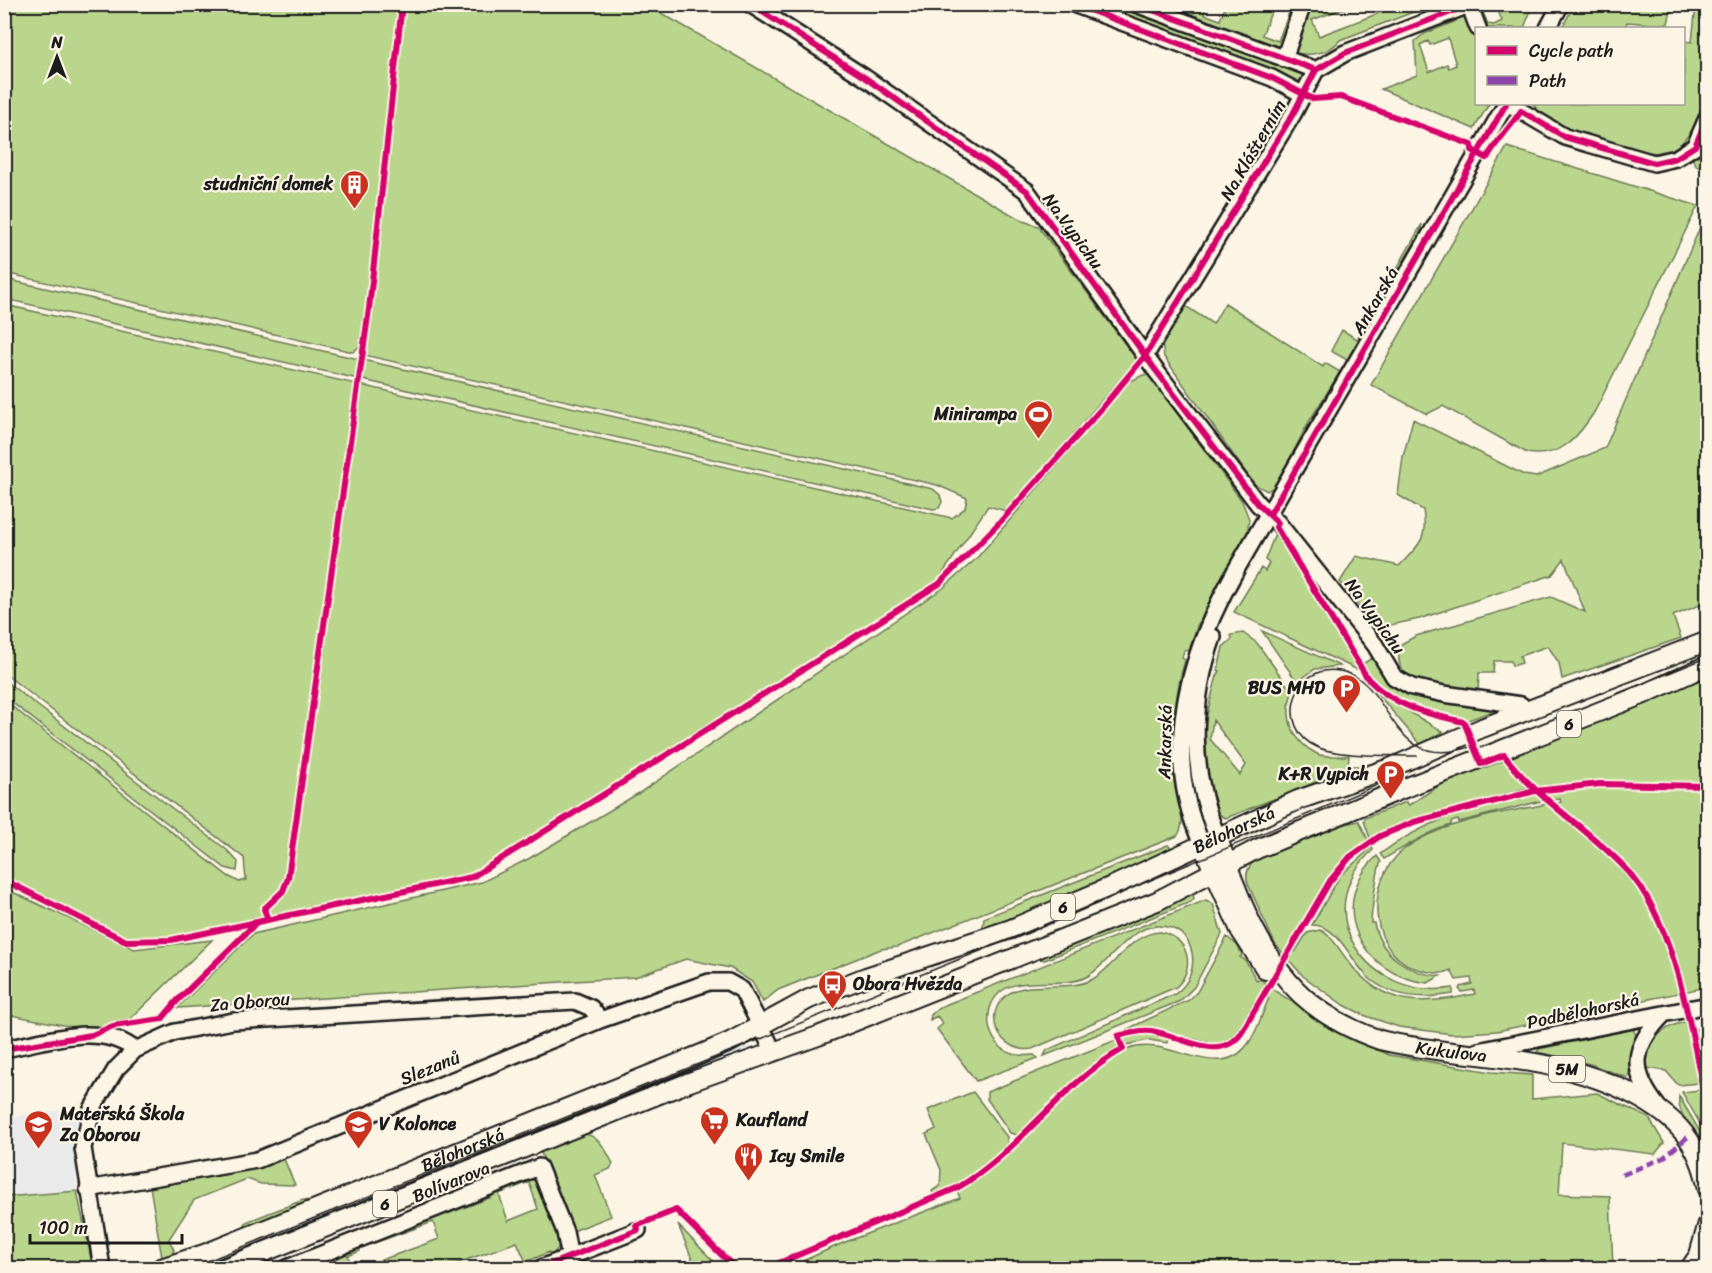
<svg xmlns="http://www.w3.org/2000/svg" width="1712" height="1273" viewBox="0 0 1712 1273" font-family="Sriracha,sans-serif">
	<rect width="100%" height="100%" fill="#fcf5e5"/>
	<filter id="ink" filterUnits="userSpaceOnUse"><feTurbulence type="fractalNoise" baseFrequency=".0167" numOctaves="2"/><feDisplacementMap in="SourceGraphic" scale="12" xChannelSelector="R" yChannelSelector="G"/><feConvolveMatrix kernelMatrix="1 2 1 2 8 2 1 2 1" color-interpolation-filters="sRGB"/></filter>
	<g filter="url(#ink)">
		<path fill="#ebeaeb" d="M747,1040L751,1050L746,1052L748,1055L686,1076L206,1268H189L188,1265Z
			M84,1107L75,1145L77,1191L5,1197V1118Z"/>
		<path fill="#bad68d" stroke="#6b7954" stroke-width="1.5" fill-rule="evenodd" d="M5,4L647,5L1023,221L1038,226L1137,360L1006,511L988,506L937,582L471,874L171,938H127L5,877V701L228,876L239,882L246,880L244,858L5,674V305L952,518L965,508L967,498L937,485L364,355L368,330L365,329L361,345L353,352L5,273Z
			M1087,5H1121L1301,70L1303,79L1297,82Z
			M1194,5H1207L1204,14L1220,20L1226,5H1274L1262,35L1278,41L1292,5H1298L1279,47L1192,16Z
			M1307,5H1353L1312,20L1319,36L1400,5H1432L1340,40C1328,54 1312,56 1295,53L1292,49Z
			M1449,5H1480L1488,24L1494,25L1502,21L1496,5H1533L1524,28H1476V104H1489L1474,129L1381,89L1417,75L1415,41L1424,34L1456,21ZM1448,38L1456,65L1449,68L1447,64L1429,72L1420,45L1428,41L1430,45Z
			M1574,5V4L1672,5L1668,24H1651L1650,28V24L1627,22L1625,28H1562Z
			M1696,5H1703L1701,30L1707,31C1707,50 1712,76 1707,96C1702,116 1684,153 1660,153C1639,153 1617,144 1597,138C1574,133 1546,125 1533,104H1684V41L1692,42Z
			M1707,133V168L1706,169L1696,165L1692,158Z
			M1507,147L1698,206L1595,411C1578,437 1561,459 1527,453L1443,406L1427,414L1371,385Z
			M1707,211V602L1673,616L1681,638L1562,679L1559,663L1548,646L1520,656L1522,663L1512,666L1511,661H1494L1493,673H1479L1478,693C1448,688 1386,689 1401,644L1416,636L1551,597L1585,612L1564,559L1552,575L1419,619L1376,628L1340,582L1356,556L1399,566C1419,545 1428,540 1423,510L1398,495L1403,457L1413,419L1524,475L1536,477L1605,448Z
			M1422,224L1420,233L1347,360L1331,351L1342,330L1357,339Z
			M5,279L933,489L940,495L942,502L939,508L933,509L5,299Z
			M1225,303L1323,367L1325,363L1340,372L1308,423L1276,486L1267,491L1254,484L1164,357L1162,343L1184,305L1213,324Z
			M1143,375H1149L1242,501L1249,519L1247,535L1197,626L1189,651L1184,650L1182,658L1185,660C1173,698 1171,747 1175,786C1177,801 1188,823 1177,836L897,947L881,949L778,990L763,1002L752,982L730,968L686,959L635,977L177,1008L253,934L482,882L530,858L639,793L943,588L976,559L1129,382Z
			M1276,531L1360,671L1234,612L1261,568L1265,571L1269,563L1265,560Z
			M1262,631L1340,666L1315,669L1297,682Z
			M1243,633L1257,643L1292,692C1283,720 1294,742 1317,754C1322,757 1341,756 1349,756L1348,766H1367L1324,779L1226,818C1203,811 1202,757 1204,736C1205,716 1212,695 1217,676L1220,671L1218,670L1223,647L1232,639L1231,635ZM1213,720L1246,765L1240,775L1210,739Z
			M1372,658L1386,677L1497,710L1468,720L1412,708L1382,691L1361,665Z
			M1707,677V987L1497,1031L1452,1034L1399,1027L1366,1016L1342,1004L1303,976L1275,944L1248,884C1246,878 1246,872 1250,866C1258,853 1341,824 1359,821L1368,840C1330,866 1311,909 1289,948L1290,952H1295L1307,933L1320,930C1332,935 1340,951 1348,961C1383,1008 1422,1005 1475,994L1474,990L1462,992L1459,989L1460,987L1472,984L1471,978L1456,980L1451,970C1442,975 1435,973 1425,971C1368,960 1363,883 1403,850C1438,822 1503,813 1547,804L1557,810L1559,808L1555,804L1561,802L1560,799L1549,800L1541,793L1552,792L1551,785L1534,787L1507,756Z
			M4,680L227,850L238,862L237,871L225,868L5,697Z
			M1376,692L1443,732L1420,744Z
			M1503,758L1527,788L1408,821L1370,838L1364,821L1365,818L1406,802L1409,805L1454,776Z
			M1536,794L1541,801L1459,822L1458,820L1451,822V825C1426,833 1406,846 1384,859L1380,854C1425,820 1482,803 1536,794Z
			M1168,845L1174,851L1019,920L983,927L984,918Z
			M1372,847L1373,850C1305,912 1368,1002 1453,988V994C1425,999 1393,998 1370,979C1350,962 1340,925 1312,925L1340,876Z
			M1377,856L1381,862C1377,868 1371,916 1371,923H1374C1380,955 1410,974 1440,976L1428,983C1361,976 1325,905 1377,856Z
			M4,888L134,949L212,940L126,1023L84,1029L5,1014Z
			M1192,892L1194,898L1191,902L1045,960L1040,959L1058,947Z
			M1206,900L1213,904L1222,934L1194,987L1180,1001L1044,1056L1047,1050L1175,994C1204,974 1197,925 1157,926C1129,927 1111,962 1088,976C1059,993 1004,966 990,1008C988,1017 988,1027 992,1035C1000,1053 1017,1057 1034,1055L1038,1058L976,1081L937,1029L943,1024L937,1016L930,1020L931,1015L940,1007Z
			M1160,932C1188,936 1197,968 1176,987L1032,1049C1001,1054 980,1015 1007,995C1028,979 1068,993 1093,979C1116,966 1131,933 1160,932Z
			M1227,937L1237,945L1242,955L1240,957L1245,960L1257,981L1261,979L1267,986L1333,1027L1389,1055L1492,1072L1532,1075V1099L1597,1093L1649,1118L1664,1143L1655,1154L1562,1143L1559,1194L1610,1196L1613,1268H787L843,1243L960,1198L957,1191C967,1185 978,1179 988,1171C1035,1133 1071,1073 1129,1049C1168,1034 1218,1085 1248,1044C1258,1031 1262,1013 1269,998L1264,992C1244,1006 1246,1036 1220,1045L1151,1029L1119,1033L1189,1000L1197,992Z
			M1685,1022L1699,1083L1678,1085L1666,1071L1647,1068C1646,1043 1660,1027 1685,1022Z
			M1707,1027H1708L1707,1095L1694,1029Z
			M1633,1029L1636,1035L1628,1078L1590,1064L1537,1052L1539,1049Z
			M1144,1034L1168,1038L1167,1043L1149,1040L1126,1045L1121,1039Z
			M1116,1040L1118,1049L1079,1077L1018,1135L1010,1133L987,1099V1092Z
			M1700,1090L1707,1122V1136L1682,1092Z
			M973,1092L1007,1137V1145L973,1176L934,1195L932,1191L940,1186L941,1170L926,1134L936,1129L928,1110Z
			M1679,1096L1706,1142L1707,1153C1698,1133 1676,1117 1679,1096Z
			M580,1133C598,1134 606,1149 613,1164L610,1169L595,1175L611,1216L573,1231L539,1148Z
			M284,1159L295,1185L261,1184L247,1179L194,1200L169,1239L174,1250L170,1256L162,1258L150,1186L240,1172Z
			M527,1179C531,1180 533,1179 536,1182C544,1189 560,1236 560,1246L551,1256L549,1252L526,1262L517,1242L444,1268H366L365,1266L439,1239L433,1222L360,1248V1251L348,1256L353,1268H305L492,1197L491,1194ZM529,1182L538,1209L508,1221L499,1194Z
			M77,1191L93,1268H6L5,1197Z
			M303,1200L312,1201L244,1228L246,1222Z
			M678,1225L720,1268H696Z"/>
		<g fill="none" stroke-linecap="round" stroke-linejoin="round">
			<defs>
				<path id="minor" d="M750,4L864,77L1027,191L1154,368L1258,504L1278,523L1375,645L1394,677L1412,687L1444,694L1521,705L1524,712
					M1073,4L1272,78L1302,94
					M1136,4L1316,70
					M1469,4L1478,28
					M1548,28L1561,4
					M1284,59L1303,4
					M1509,104L1565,137L1654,163L1676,158L1695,146L1708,116
					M1145,356L1293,114L1316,70L1345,53L1469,5
					M1213,637C1190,703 1190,772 1217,836
					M1202,844C1159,751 1189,653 1237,568L1506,104
					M4,1049C45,1042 100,1021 135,1050
					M1478,1051L1708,1005
					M1658,1107C1629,1071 1632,1046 1664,1014
					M88,1189L257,1160L600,1020L709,982H728L742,990L774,1052
					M102,1268L83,1148L92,1109L116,1069L135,1050L175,1032L233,1021L575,1001L591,1008L600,1020
					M287,1268L539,1167L565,1232L570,1258
					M541,1268L638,1230"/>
				<g id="major">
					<path id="s1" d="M1217,836C1238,895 1261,964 1312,1004C1331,1019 1357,1032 1380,1040C1404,1046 1428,1049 1452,1052C1516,1059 1579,1065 1636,1096C1677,1118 1699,1142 1708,1189"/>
					<path d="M1202,844L1240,930L1266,970"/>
					<path id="s2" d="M161,1268L204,1254L699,1055L730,1042L809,999L866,977L1011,929L1117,884L1298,800L1390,768L1482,728L1708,641"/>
					<path d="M224,1268L687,1083L818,1036L1157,901L1257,849L1400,790L1644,694L1708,665"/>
					<path d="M1690,1268L1699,1255L1708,1223"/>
				</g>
			</defs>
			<use href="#minor" stroke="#1c1c1c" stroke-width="20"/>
			<use href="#major" stroke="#1c1c1c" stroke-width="22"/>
			<use href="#minor" stroke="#fcf5e5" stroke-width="15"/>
			<use href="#major" stroke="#fcf5e5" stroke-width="18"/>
			<path stroke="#1c1c1c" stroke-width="1.5" d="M1615,695L1708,657
				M1417,756C1392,755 1338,757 1317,747C1274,728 1293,662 1340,671C1395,680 1385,774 1470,747
				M190,1268L1015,937L1394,778"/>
			<path stroke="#8e44ad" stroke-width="4.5" stroke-dasharray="9 4.5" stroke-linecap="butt" d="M1622,1175L1663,1158L1688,1137"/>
			<defs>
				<path id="cycleway" d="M750,4L864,77L1027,191L1154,368L1258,504L1278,523L1276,527L1368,679C1395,707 1427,714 1464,722L1481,764L1504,755C1538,801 1589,828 1627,870C1678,925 1693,1043 1708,1115
					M1073,4L1272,78L1313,99L1341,97L1472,145V150L1487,158C1497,140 1510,128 1521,111L1565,137L1654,163L1676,158L1695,146L1708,116
					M1136,4L1316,70
					M1270,514L1506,104
					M4,880L126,941L171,940L472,877L939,584L1002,520L1102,408L1145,356L1293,114L1316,70L1345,53L1469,5
					M268,920L264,909L283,891L288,878L369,309L402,4
					M4,1049L92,1035L113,1026L162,1019L177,1001L256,923
					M541,1268L638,1230L636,1226L676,1210L735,1268
					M767,1268L957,1188C1020,1152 1059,1085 1123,1049L1118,1036C1129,1033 1139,1030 1151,1031C1181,1035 1220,1065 1242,1032L1330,881L1350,857L1380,836L1414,822L1535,791L1600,784L1708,786"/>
			</defs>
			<use href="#cycleway" stroke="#fcf5e5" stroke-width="10"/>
			<use href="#cycleway" stroke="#d6006c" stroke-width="6"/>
		</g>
	</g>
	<defs>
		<symbol id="building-pin" viewBox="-11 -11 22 30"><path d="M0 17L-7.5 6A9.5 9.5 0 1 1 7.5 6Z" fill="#c8321e" stroke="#fcf5e5"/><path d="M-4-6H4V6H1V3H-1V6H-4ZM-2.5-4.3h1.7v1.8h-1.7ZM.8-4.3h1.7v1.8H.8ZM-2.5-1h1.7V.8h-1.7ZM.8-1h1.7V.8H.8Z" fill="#fff"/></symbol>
		<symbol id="stadium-pin" viewBox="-11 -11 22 30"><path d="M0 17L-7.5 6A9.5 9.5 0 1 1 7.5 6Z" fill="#c8321e" stroke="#fcf5e5"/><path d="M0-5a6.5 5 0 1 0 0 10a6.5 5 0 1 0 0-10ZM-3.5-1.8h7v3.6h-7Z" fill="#fff"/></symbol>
		<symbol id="parking-pin" viewBox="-11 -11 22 30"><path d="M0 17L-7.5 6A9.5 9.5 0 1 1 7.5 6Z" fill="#c8321e" stroke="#fcf5e5"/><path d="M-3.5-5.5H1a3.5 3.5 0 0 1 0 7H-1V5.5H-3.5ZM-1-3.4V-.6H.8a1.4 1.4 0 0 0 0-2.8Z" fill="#fff"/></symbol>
		<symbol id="bus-pin" viewBox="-11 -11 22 30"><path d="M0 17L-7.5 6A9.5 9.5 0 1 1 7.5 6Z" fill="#c8321e" stroke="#fcf5e5"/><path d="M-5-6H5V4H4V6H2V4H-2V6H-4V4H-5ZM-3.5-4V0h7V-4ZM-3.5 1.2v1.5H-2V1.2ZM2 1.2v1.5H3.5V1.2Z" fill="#fff"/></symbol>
		<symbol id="supermarket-pin" viewBox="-11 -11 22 30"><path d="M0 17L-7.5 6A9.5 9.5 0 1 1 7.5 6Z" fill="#c8321e" stroke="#fcf5e5"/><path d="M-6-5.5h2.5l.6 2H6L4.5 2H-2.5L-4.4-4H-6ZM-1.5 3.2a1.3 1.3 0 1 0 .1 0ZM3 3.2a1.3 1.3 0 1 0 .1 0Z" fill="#fff"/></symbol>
		<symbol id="school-pin" viewBox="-11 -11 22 30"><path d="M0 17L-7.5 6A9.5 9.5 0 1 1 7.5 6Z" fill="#c8321e" stroke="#fcf5e5"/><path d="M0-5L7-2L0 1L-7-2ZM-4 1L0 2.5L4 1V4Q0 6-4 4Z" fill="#fff"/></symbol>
		<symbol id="restaurant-pin" viewBox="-11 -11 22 30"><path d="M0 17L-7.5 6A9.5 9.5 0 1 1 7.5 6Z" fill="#c8321e" stroke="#fcf5e5"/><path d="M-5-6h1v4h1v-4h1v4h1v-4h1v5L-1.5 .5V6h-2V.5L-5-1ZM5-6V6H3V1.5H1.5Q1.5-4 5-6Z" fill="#fff"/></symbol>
	</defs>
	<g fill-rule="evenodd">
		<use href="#building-pin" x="338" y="168" width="33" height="45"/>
		<use href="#stadium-pin" x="1022" y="398" width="33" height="45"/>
		<use href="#parking-pin" x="1330" y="672" width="33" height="45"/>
		<use href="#parking-pin" x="1374" y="758" width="33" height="45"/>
		<use href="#bus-pin" x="816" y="968" width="33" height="45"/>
		<use href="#supermarket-pin" x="698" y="1104" width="33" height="45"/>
		<use href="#school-pin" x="22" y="1108" width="33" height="45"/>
		<use href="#school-pin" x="342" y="1108" width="33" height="45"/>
		<use href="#restaurant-pin" x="732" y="1140" width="33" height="45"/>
	</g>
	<g text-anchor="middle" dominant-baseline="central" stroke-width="4.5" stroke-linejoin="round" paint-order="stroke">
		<g fill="#fcf5e5" stroke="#5f5d58" stroke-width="1.5">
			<rect x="1557" y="711" width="24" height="26" rx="4.5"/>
			<rect x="1051" y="894" width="24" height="26" rx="4.5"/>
			<rect x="1549" y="1056" width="36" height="26" rx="4.5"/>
			<rect x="373" y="1191" width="24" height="26" rx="4.5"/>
		</g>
		<g font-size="16" font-weight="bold" fill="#1c1c1c">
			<text x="1569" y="724">6</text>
			<text x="1063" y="907">6</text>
			<text x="1567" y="1069">5M</text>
			<text x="385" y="1204">6</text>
		</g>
		<g font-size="18" fill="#1c1c1c" stroke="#fcf5e5">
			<text transform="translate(1253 150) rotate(-60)">Na Klášterním</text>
			<text transform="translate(1073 231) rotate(54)">Na Vypichu</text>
			<text transform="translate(1375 301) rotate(-60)">Ankarská</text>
			<text transform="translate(1375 616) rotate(54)">Na Vypichu</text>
			<text transform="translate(1165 742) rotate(-89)">Ankarská</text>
			<text stroke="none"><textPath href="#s2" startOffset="1160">Bělohorská</textPath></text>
			<text transform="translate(250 1002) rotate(-5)">Za Oborou</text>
			<text transform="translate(1583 1011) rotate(-12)">Podbělohorská</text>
			<text stroke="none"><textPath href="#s1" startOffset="345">Kukulova</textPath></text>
			<text transform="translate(430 1068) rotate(-22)">Slezanů</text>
			<text stroke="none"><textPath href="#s2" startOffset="324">Bělohorská</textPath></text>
			<text transform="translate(451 1182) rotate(-22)">Bolívarova</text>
		</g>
		<g font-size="18" font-weight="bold" fill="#1c1c1c" stroke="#fcf5e5" text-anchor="start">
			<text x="333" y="184" text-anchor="end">studniční domek</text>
			<text x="1017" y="414" text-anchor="end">Minirampa</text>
			<text x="1325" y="688" text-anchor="end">BUS MHD</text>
			<text x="1369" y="774" text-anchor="end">K+R Vypich</text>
			<text x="853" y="984">Obora Hvězda</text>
			<text x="60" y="1114">Mateřská Škola<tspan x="60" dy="21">Za Oborou</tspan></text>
			<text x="736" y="1120">Kaufland</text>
			<text x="379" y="1124">V Kolonce</text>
			<text x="770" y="1156">Icy Smile</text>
		</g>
	</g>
	<rect width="1712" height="1273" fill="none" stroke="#fcf5e5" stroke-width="24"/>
	<rect x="12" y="12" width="1688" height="1249" fill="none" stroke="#1c1c1c" stroke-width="2" filter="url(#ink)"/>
	<rect x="1475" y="27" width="210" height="78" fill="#fcf5e5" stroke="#a29e95" stroke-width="1.5"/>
	<rect x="1487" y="46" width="30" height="9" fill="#d6006c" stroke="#a29e95" stroke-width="1.5"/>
	<text x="1529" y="57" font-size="18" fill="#1c1c1c">Cycle path</text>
	<rect x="1487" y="76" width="30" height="9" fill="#8e44ad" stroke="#a29e95" stroke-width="1.5"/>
	<text x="1529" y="87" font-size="18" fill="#1c1c1c">Path</text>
	<g transform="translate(57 57)" stroke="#fcf5e5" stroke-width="4.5" paint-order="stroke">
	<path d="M0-4.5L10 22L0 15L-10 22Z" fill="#1c1c1c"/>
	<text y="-9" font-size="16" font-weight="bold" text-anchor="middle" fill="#1c1c1c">N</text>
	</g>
	<path d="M30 1234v9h152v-9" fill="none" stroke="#1c1c1c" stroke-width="3"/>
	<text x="39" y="1234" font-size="18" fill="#1c1c1c" stroke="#fcf5e5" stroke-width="4.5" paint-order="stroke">100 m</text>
</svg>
